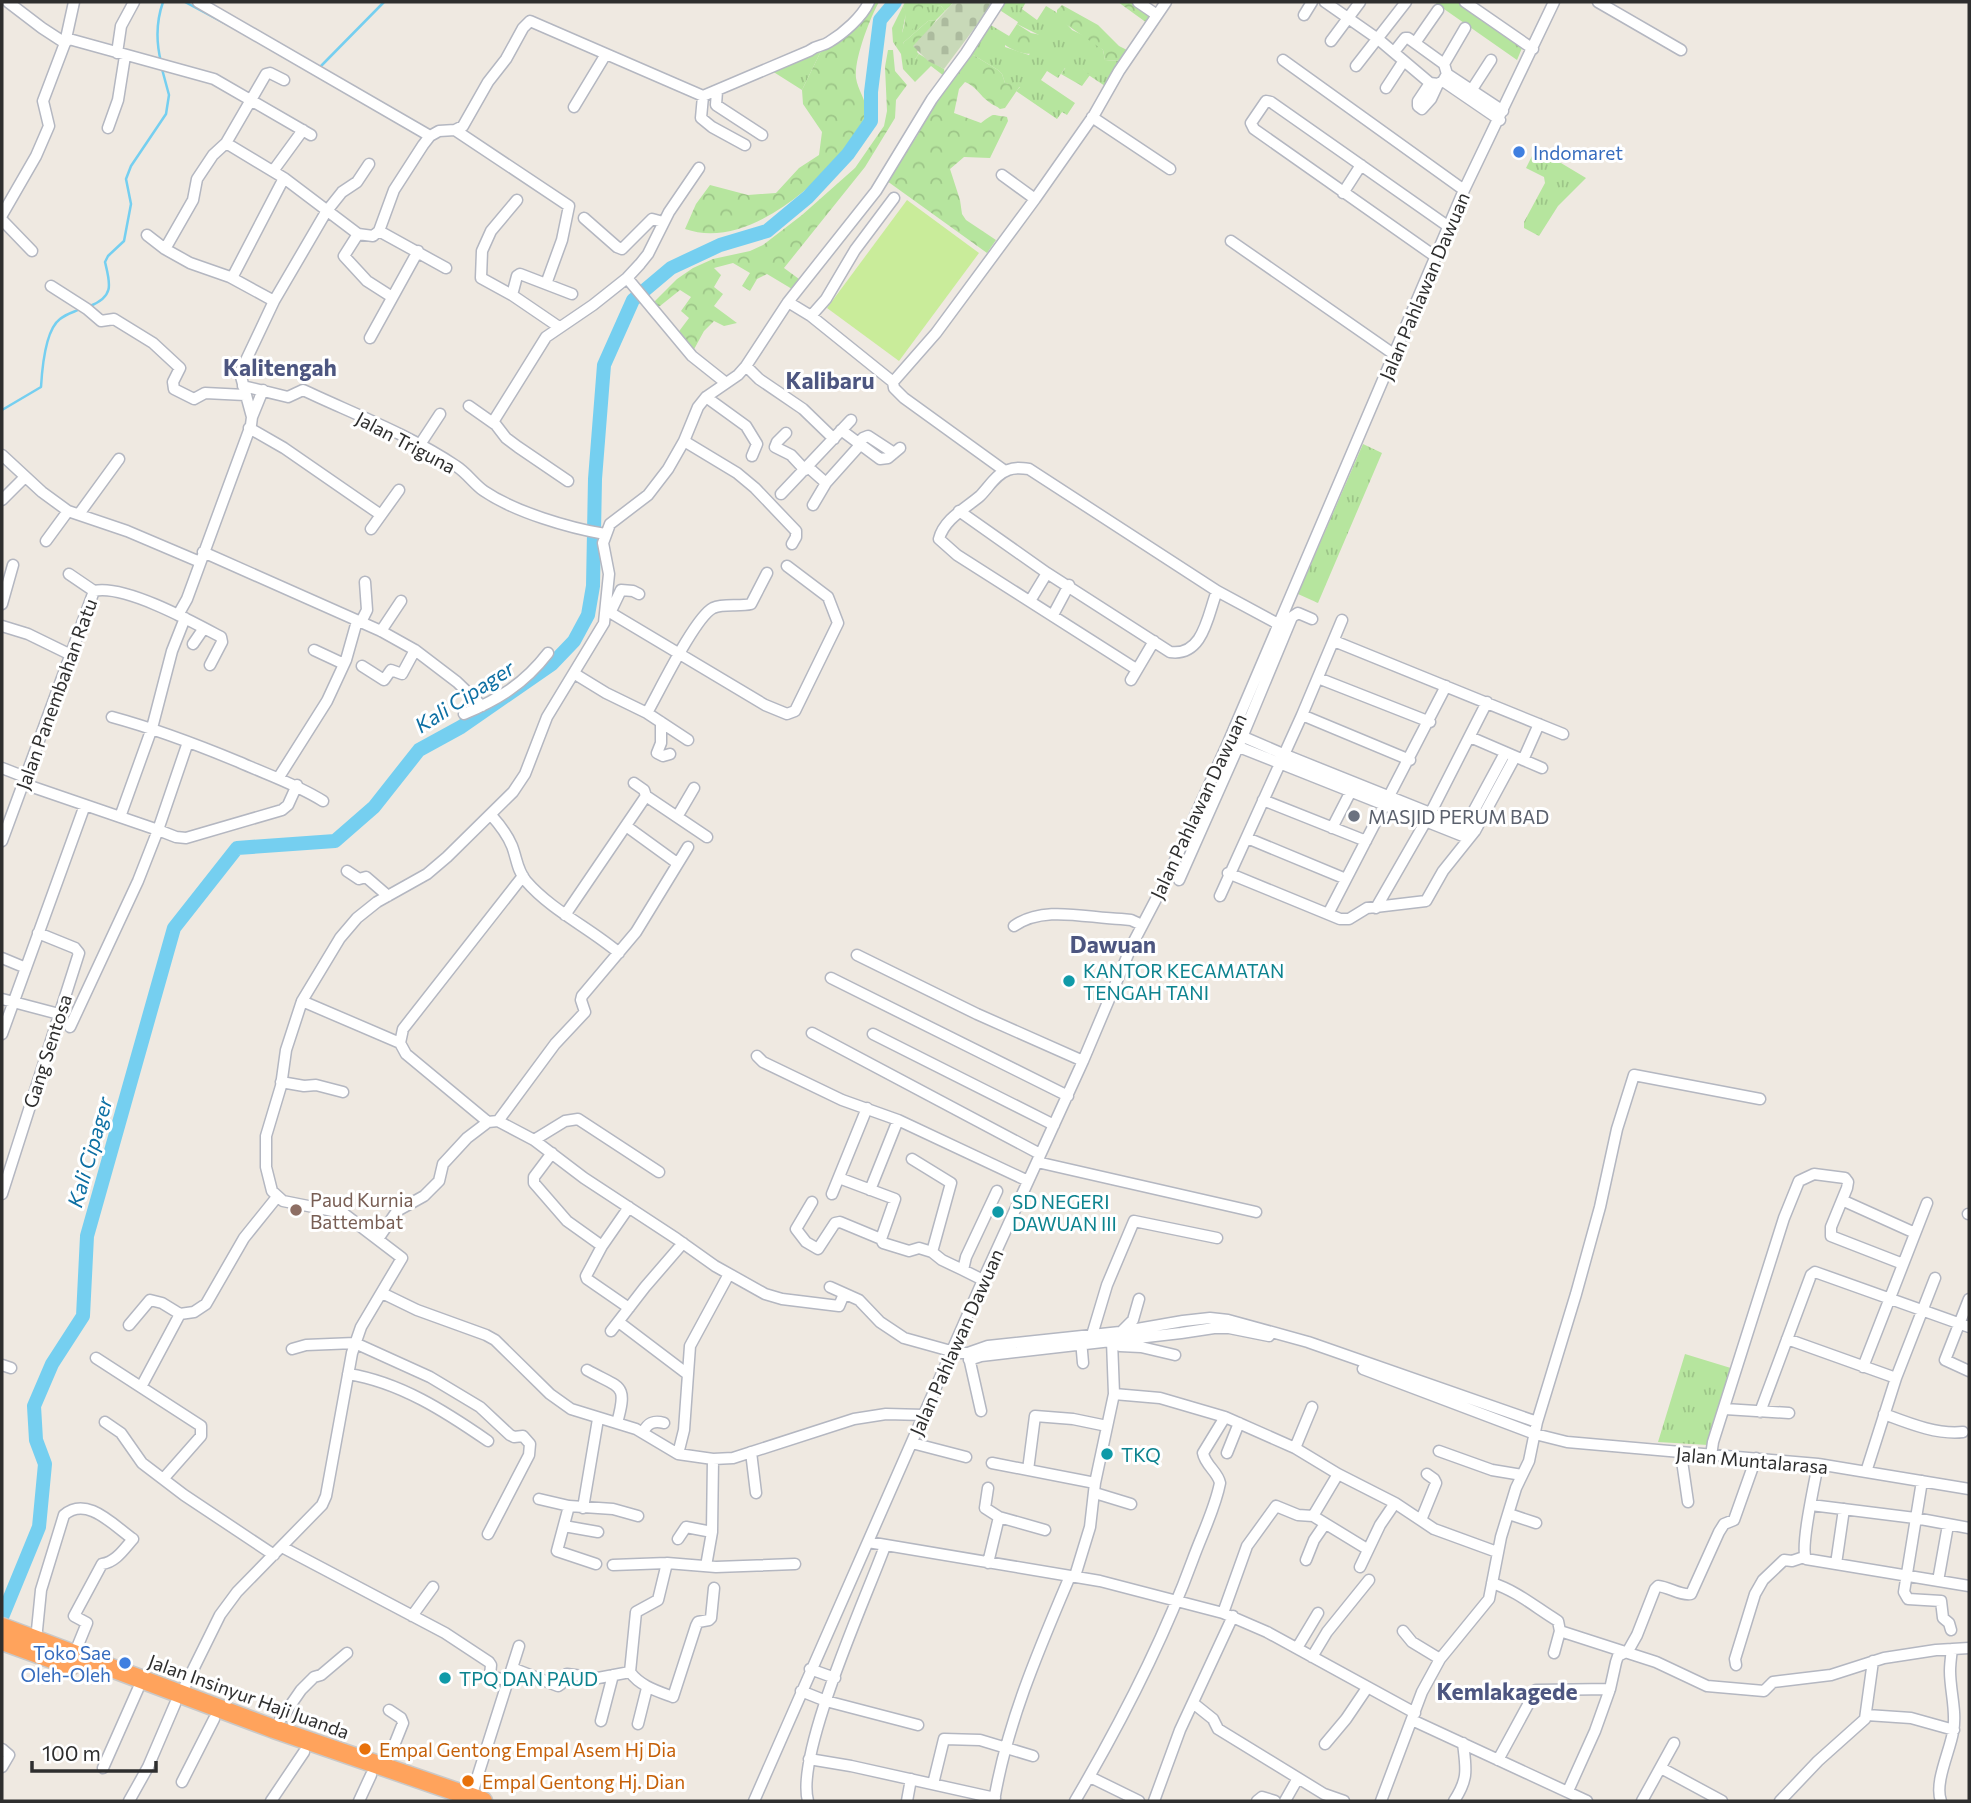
<svg xmlns="http://www.w3.org/2000/svg" width="1971" height="1803" viewBox="0 0 1971 1803" font-family="Commissioner,sans-serif">
	<defs>
		<pattern id="grass-tufts" width="24" height="20" patternUnits="userSpaceOnUse" patternTransform="scale(1.75)"><rect width="24" height="20" fill="#b6e59e"/><path d="M3 7l-1-3M5 7V3M7 7l1-3M15 17l-1-3M17 17v-4M19 17l1-3" fill="none" stroke="#9dc588"/></pattern>
		<pattern id="forest-crowns" width="20" height="18" patternUnits="userSpaceOnUse" patternTransform="scale(1.75)"><rect width="20" height="18" fill="#b6e59e"/><path d="M2 6a3 3 0 1 1 6 0M12 15a3 3 0 1 1 6 0" fill="none" stroke="#9dc588"/></pattern>
		<pattern id="cemetery-stones" width="16" height="16" patternUnits="userSpaceOnUse" patternTransform="scale(1.75)"><rect width="16" height="16" fill="#c8d9b8"/><path d="M2 7V4a2 2 0 0 1 4 0v3zM10 15v-3a2 2 0 0 1 4 0v3z" fill="#acbb9e"/></pattern>
	</defs>
	<rect width="100%" height="100%" fill="#efe9e1"/>
	<path fill="url(#grass-tufts)" d="M924,2L941,6L945,11L936,20L928,21L903,43L915,59L919,54L944,69L945,75L944,76L931,66L915,82L903,69L901,54L893,42L892,28L903,6L906,13L902,33L916,22Z
		M1003,2H1026L1022,9L1037,20L1046,6L1056,12L1072,30L1089,38L1103,50L1105,60L1121,61L1105,86L1087,74L1083,69L1065,68L1058,78L1047,71L1041,80L1075,103L1067,115L1062,112L1057,119L1016,91L1020,87L1005,83L1002,74L998,70L970,53L989,24L1009,36H1006L1005,47L1029,55L1039,35L1017,24L1018,22L998,9Z
		M1434,2H1458L1522,48L1517,60Z
		M823,47L802,90L772,71Z
		M1536,148L1586,178L1558,206L1539,236L1524,228V222L1545,183L1544,177L1526,168Z
		M1363,444L1382,453L1318,603L1298,594Z
		M1685,1354L1734,1369L1708,1445L1658,1442Z"/>
	<path fill="url(#forest-crowns)" d="M873,2H879C870,18 854,59 856,78C858,92 870,104 865,119C860,134 848,147 837,159C802,198 740,248 685,229L696,204L710,185L748,195L776,193L799,168L819,155L822,132L803,104L802,90L823,47Z
		M905,2H954L945,11L941,6L924,3C922,16 915,29 904,37L902,33C905,23 907,16 903,6Z
		M1118,2H1135L1152,15L1147,23Z
		M1062,5L1098,25L1119,46L1129,51L1121,61L1105,60L1103,50L1057,18V10Z
		M936,20L917,52L919,54L915,59L909,57L903,43L928,21Z
		M1017,24L1031,33L1046,36L1047,40L1036,53C1024,56 1007,49 999,39L1001,35L1009,36Z
		M888,50H893L895,71L907,85L896,100L895,118L865,167L784,268L799,279L792,289L767,274L757,279L750,291L742,286L750,273L733,263L714,268L721,275L714,287L723,294L714,306L737,323L724,326L714,321L704,331L692,353L677,334L689,318L681,311L691,297L680,290L660,306L653,307V303L677,279L693,268L713,259L750,251L763,245L802,215L855,168L884,126L887,111L885,67Z
		M970,53L998,70L1002,74L1005,83L1020,86L1005,108L1000,109C997,106 992,105 989,102C980,96 976,86 965,82L959,89L954,113L981,123C996,112 990,115 1007,117L1008,121L990,158L964,157L950,169L960,200L962,214L966,220L996,240L987,253L887,181L917,136L931,107Z
		M1069,63L1079,65L1090,75L1082,86L1061,74Z"/>
	<path fill="url(#cemetery-stones)" d="M954,2H994L944,69L928,61L913,46Z"/>
	<path fill="#c9ec9a" d="M907,200L979,253L899,361L827,308Z"/>
	<g fill="none" stroke-linecap="round" stroke-linejoin="round">
		<path stroke="#75cff0" stroke-width="2.5" d="M185,2L228,25
			M161,62C156,42 156,22 163,2
			M321,66L384,2
			M90,306C115,296 110,283 105,262L108,256L124,241L131,204L126,179L131,166L166,114L169,95L162,69
			M2,410L41,387C42,370 45,330 60,319C66,314 74,312 80,309"/>
		<path stroke="#75cff0" stroke-width="14" d="M2,1617L39,1527L45,1464L36,1440L34,1406L52,1364L83,1316L87,1236L174,928L237,848L335,841L374,807L419,750L461,727L552,664L574,641L588,615L593,586L595,479L604,365L633,300L671,268L720,245L767,231L808,197L848,154L871,121V92L880,20L895,2"/>
		<defs>
			<path id="street" d="M8,2L42,28L65,43L74,2
				M198,2L430,136
				M1138,2L1157,15
				M1325,2L1378,39L1430,83L1438,84L1443,81L1500,120
				M1465,2L1533,49
				M1598,2L1681,50
				M1304,15L1312,2
				M1331,41L1360,2
				M1415,43L1438,10
				M1394,52L1405,38H1408L1444,64L1447,74L1443,81
				M117,53L121,26L134,2
				M1283,60L1464,190
				M1444,64L1465,28
				M1356,66L1406,2
				M1447,74L1503,111
				M284,80L270,73L266,74L226,143L284,178L358,234L373,236L379,231L394,190L423,145L430,136L439,131L455,130L463,126L488,82L506,59L523,28L530,21L703,96L809,51C818,44 822,47 829,42C844,33 862,17 869,2
				M1430,83L1418,101V106L1422,109L1431,99L1438,84
				M1386,88L1403,62
				M717,91L716,105L762,135
				M1469,94L1491,60
				M703,96L701,118L712,127L745,145
				M574,107L606,54
				M1092,117L1170,169
				M108,128L118,100L125,56
				M455,130L569,206L562,240L546,284
				M273,171L303,130
				M1002,175L1035,199
				M1343,193L1361,165
				M517,200L491,231L482,251L481,278L512,295L559,327
				M2,215L36,156L49,126L43,101L65,43L69,39L214,79L311,135
				M584,218L617,247L622,249L652,219L663,222
				M2,220L32,251
				M379,231L446,268
				M358,234L344,256L367,281L392,297
				M147,235L165,249L190,263L230,277L274,301
				M1231,241L1395,355
				M165,249L193,200L197,179L213,155L226,143
				M1436,257L1254,129L1251,123L1266,101L1271,102L1449,227
				M232,278L284,178
				M627,278L692,356L726,383
				M51,286L87,309L101,321L114,319L153,343L180,368L173,382L174,389L194,399L205,393L245,395
				M512,295L517,276L520,274L572,294
				M788,302L811,316L893,382L894,388L904,398L1005,471
				M811,316L826,299L855,250L894,198
				M370,338L418,251
				M746,366L759,379L803,409L834,439
				M893,382L936,333L1035,199L1094,115L1119,71L1166,2
				M243,386L288,397L303,390C352,413 412,436 456,466C467,473 474,484 484,491C515,512 569,528 605,534
				M706,397L746,426L757,444L752,456
				M469,406L496,425L506,438L518,447L568,481
				M252,417L263,390
				M493,422L546,337L593,305L627,278L640,264L648,254L669,212L699,168
				M249,428L284,448L381,515
				M841,430L880,459L888,458L900,448
				M786,433L777,442L775,447L791,455L805,470
				M684,441L737,473L755,488L796,531V537L792,544
				M858,443L863,438L868,436L894,453
				M419,446L440,414
				M2,455L42,492L68,511L127,531L200,562
				M808,467L826,483
				M781,494L851,420
				M2,500L25,477
				M813,505L826,483L860,445
				M959,511L1047,573L1170,652C1204,657 1208,613 1217,591
				M79,514L119,459
				M371,529L399,490
				M46,541L68,511
				M203,552L381,631L415,650L457,682L482,706
				M69,574L94,591
				M1030,601L1047,573
				M2,604L13,565
				M606,610L765,705L787,714L795,711L838,623L828,597L787,566
				M610,613L621,590L633,591L639,594
				M178,615L187,599L251,425L252,417L240,373L274,301L326,212L342,192L357,182L369,164
				M1053,615L1069,585
				M361,622L367,610L365,582
				M2,626L28,634L69,654
				M381,631L401,601
				M1334,641L1563,734
				M193,644L204,628
				M314,650L344,664
				M362,666L384,680L391,670L402,674L415,650
				M1136,669L957,555L939,539C944,519 966,508 980,496C989,487 996,474 1008,470C1015,467 1022,468 1029,469L1217,591L1280,625
				M575,674L606,693L647,713L688,740
				M1318,678L1430,722
				M1131,680L1154,641
				M647,713C659,692 695,617 713,608C724,603 739,607 751,604L767,573
				M464,714C499,699 524,684 548,653
				M1302,715L1410,760
				M112,717C156,729 198,745 239,762C268,775 296,784 323,801
				M661,722V743L657,753L663,756L670,754
				M1239,735L1283,754L1475,831
				M1470,737L1542,768
				M188,742L158,830L176,837L186,838L282,810L288,805L297,785
				M1234,745L1468,838
				M1523,760L1539,724
				M2,768L25,777
				M279,777L327,701L346,660L357,621
				M634,783L644,790L646,796L707,837
				M24,784L158,830L138,881L70,1027
				M1263,800L1366,841
				M491,815C500,825 507,834 512,846C517,859 517,870 526,881C552,911 590,928 619,953
				M120,817L152,728L172,651L185,618
				M677,817L694,788
				M626,826L677,863
				M1465,827L1505,753
				M1332,828L1351,791
				M1247,838L1346,879
				M2,841L94,591C124,584 193,622 221,637L222,642L210,665
				M347,871L359,879L366,877L388,896
				M1228,873L1340,919H1349L1367,908L1426,901L1443,871L1475,831L1515,757
				M1179,880L1238,747L1292,617L1298,613L1312,619
				M1220,896L1302,715L1342,620
				M1376,908L1430,814L1487,702
				M1328,914L1446,686
				M565,915L646,796
				M1014,926C1044,905 1086,918 1121,919L1131,920L1142,925
				M857,955L977,1014L1083,1061
				M2,958L26,968
				M831,978L1068,1096
				M2,999L59,1014
				M302,1001L400,1043L406,1054L488,1122
				M812,1033L1040,1154
				M2,1034L85,805
				M873,1034L1054,1125
				M400,1043L403,1029L523,876
				M757,1056L763,1062L842,1100L898,1120L1028,1181
				M281,1082L304,1086L316,1085L343,1092
				M498,1121L555,1044L585,1012L581,1000L582,996L636,932L688,847
				M534,1140L565,1121L578,1119L659,1172
				M552,1153L534,1177V1183L567,1221L602,1246L586,1276L587,1279L629,1308
				M912,1159L951,1183L932,1252L942,1260L963,1270
				M1037,1162L1256,1212
				M839,1178L895,1199L881,1239
				M870,1190L898,1120
				M2,1194L79,953L75,948L38,933
				M832,1194L867,1108
				M1844,1201L1915,1233
				M812,1202L796,1229L806,1242L818,1249L835,1223L840,1222L881,1239L883,1243L909,1251L919,1248L932,1252
				M1968,1214H1969
				M378,1239L397,1211L424,1196L439,1181L443,1164L467,1138L488,1122L498,1121L534,1140L584,1178L677,1239L715,1266L765,1294L782,1299L839,1306L844,1294
				M602,1246L629,1207
				M983,1280L963,1270L966,1257L997,1191
				M830,1287L859,1300L880,1322L904,1338L958,1353H968L988,1346L1120,1332L1183,1321L1210,1318L1228,1320L1308,1342L1537,1422L1529,1461L1516,1488L1501,1537L1489,1599L1440,1659L1422,1692L1381,1801
				M382,1293L417,1310L486,1335L495,1340L550,1394L571,1409L636,1429L678,1454L713,1459L733,1458L854,1419L886,1414L924,1415
				M1969,1299L1945,1360L1969,1371
				M620,1323L686,1373
				M129,1325L150,1300L162,1303L180,1314L194,1312L206,1304L244,1238L277,1197
				M611,1331L645,1287L683,1243
				M1121,1332L1133,1320L1139,1299
				M1092,1335L1107,1285L1134,1221L1217,1238
				M1787,1339L1896,1378
				M1081,1340L1083,1363
				M1120,1346L1141,1347L1175,1355
				M292,1349L306,1345L355,1343L430,1377L480,1407L510,1435L514,1437L523,1436L530,1444L529,1455L488,1534
				M968,1353L981,1411
				M96,1358L201,1426V1436L164,1478
				M969,1360L981,1356L1181,1333L1214,1328H1229L1269,1336
				M2,1365L11,1368
				M1863,1367L1927,1203
				M1363,1369L1535,1434L1567,1442L1818,1464L1969,1489
				M587,1370C621,1389 628,1383 617,1423
				M348,1374C400,1382 446,1412 488,1441
				M141,1387L180,1314
				M1114,1394L1160,1398L1225,1417L1295,1448L1338,1474L1395,1503L1434,1529L1497,1552
				M1725,1409L1789,1413
				M1760,1412L1811,1275L1815,1272L1969,1327
				M1884,1414C1908,1423 1937,1435 1963,1432
				M105,1422L121,1433L142,1463L184,1495L274,1555
				M1537,1422L1576,1294L1600,1207L1617,1129L1634,1075L1760,1099
				M643,1433C647,1423 654,1420 664,1423
				M912,1443L966,1457
				M1295,1448L1312,1407
				M1439,1451L1492,1470L1522,1475
				M751,1452L756,1493
				M1227,1453L1239,1423
				M678,1454L684,1430L690,1346L729,1274
				M1681,1454L1688,1502
				M1711,1456L1713,1442L1784,1218L1799,1181L1814,1174L1845,1178L1848,1182L1847,1188L1831,1227V1236L1903,1264
				M992,1463L1095,1483
				M1818,1464C1815,1481 1800,1547 1806,1559L1969,1586
				M1028,1470L1035,1416L1073,1419L1107,1426
				M1866,1472L1896,1378L1935,1278
				M1922,1481L1904,1592L1908,1599L1941,1601L1943,1618L1949,1623L1951,1630
				M988,1488L985,1508L999,1517L988,1563
				M1095,1493L1131,1504
				M539,1499L569,1506L613,1509L638,1516
				M1811,1505L1915,1518L1969,1528
				M569,1506L557,1551L596,1564
				M583,1508L598,1419
				M1509,1514L1536,1523
				M1313,1516L1338,1474
				M999,1517L1045,1530
				M1421,1520L1436,1483L1434,1479L1427,1474
				M564,1526L598,1532
				M678,1539L686,1527L712,1532
				M868,1542L1100,1581L1223,1613L1267,1632L1415,1713
				M282,1547L445,1633L489,1662L491,1665L490,1676L509,1681
				M1306,1560L1314,1540L1325,1524
				M1836,1564L1844,1509
				M613,1565L667,1563
				M706,1566L712,1532L713,1459
				M1360,1567L1380,1525L1395,1503
				M1075,1576L1090,1527L1095,1483L1114,1394L1112,1341
				M1938,1581L1948,1525
				M1492,1583C1517,1591 1535,1607 1558,1621L1560,1631L1554,1653
				M714,1588L711,1618L709,1620L698,1622L696,1626L673,1697C657,1691 640,1686 630,1672L636,1612L658,1600L667,1563L716,1567L795,1564
				M1223,1613L1247,1546L1276,1506L1298,1515L1313,1516L1367,1549
				M412,1616L433,1587
				M1403,1631L1412,1642L1440,1659
				M1560,1631L1656,1662L1707,1686L1764,1691L1773,1682L1831,1675L1884,1658L1936,1650L1969,1648
				M36,1640L41,1590L64,1515C87,1495 114,1526 133,1539C124,1549 116,1562 102,1564L74,1616L87,1623L74,1655
				M1297,1648L1318,1613
				M1312,1657L1327,1632L1369,1580
				M1736,1665L1735,1659L1755,1594L1763,1580L1784,1560L1792,1561L1804,1557
				M512,1668L558,1686L561,1684L567,1674L598,1678L630,1672
				M810,1669L835,1678
				M801,1691L826,1701L918,1725
				M181,1694L220,1615L237,1592L322,1505L326,1496L352,1353L361,1327L402,1258L343,1213L283,1201L272,1191L266,1167V1136L281,1086L286,1050L302,1001L340,938L357,918L377,902L427,874L447,857L513,792L525,774L547,717L604,623L609,574L603,543L610,524L648,495L668,469L684,441L698,407L706,397L738,375L746,366L788,302L876,191L932,99L966,53L999,2
				M1193,1703L1213,1719L1218,1729L1324,1794L1344,1801
				M1867,1715L1911,1718L1954,1730
				M1412,1720L1587,1801
				M601,1721L613,1675
				M638,1724L647,1688
				M274,1729L301,1690L314,1677L321,1675L347,1653
				M1325,1744L1346,1719L1367,1688
				M2,1749L9,1755L2,1767
				M809,1759L851,1766L995,1798
				M1498,1760L1536,1690L1610,1689
				M103,1768L138,1689
				M385,1768L403,1723L401,1718L389,1710
				M1661,1768L1722,1801
				M1090,1777L1139,1801
				M182,1782L214,1719
				M933,1784L944,1739L980,1740L1033,1756
				M1568,1791L1595,1731L1610,1689L1616,1662L1618,1656L1628,1651L1637,1635L1655,1589L1658,1586C1669,1587 1681,1596 1691,1594L1719,1532L1724,1524L1734,1520L1756,1458
				M471,1797L519,1646
				M129,1801L148,1767L175,1704
				M271,1801L304,1752
				M359,1801L371,1775
				M754,1801L983,1280L1083,1061L1132,945L1167,878L1228,743L1464,190L1554,2
				M808,1801C795,1754 866,1598 885,1546
				M907,1801L911,1779
				M994,1801C1007,1723 1039,1649 1070,1576
				M1075,1801C1119,1726 1163,1641 1193,1559C1202,1534 1215,1509 1220,1483C1218,1472 1205,1465 1203,1453L1225,1417
				M1154,1801L1180,1730L1233,1616
				M1257,1801L1262,1797L1275,1801
				M1285,1801L1298,1778
				M1454,1801C1469,1778 1466,1769 1463,1743
				M1642,1801L1674,1743
				M1780,1801L1818,1761L1865,1719L1873,1661
				M1941,1801C1934,1783 1950,1751 1953,1732C1957,1712 1950,1691 1950,1671C1950,1664 1951,1657 1952,1649"/>
			<path id="highway" d="M2,1627L274,1729L483,1801
				M2,1641L71,1666"/>
		</defs>
		<use href="#street" stroke="#b4b7c1" stroke-width="13"/>
		<use href="#highway" stroke="#c9c9c9" stroke-width="21"/>
		<use href="#street" stroke="#fff" stroke-width="10"/>
		<use href="#highway" stroke="#ffa35c" stroke-width="18"/>
	</g>
	<g fill="#3f7fe0" stroke="#fff" stroke-width="2.5">
		<circle cx="1519" cy="152" r="7"/>
		<circle cx="125" cy="1663" r="7"/>
	</g>
	<circle fill="#6b7280" stroke="#fff" stroke-width="2.5" cx="1354" cy="816" r="7"/>
	<g fill="#0f9aa8" stroke="#fff" stroke-width="2.5">
		<circle cx="1069" cy="981" r="7"/>
		<circle cx="998" cy="1212" r="7"/>
		<circle cx="1107" cy="1454" r="7"/>
		<circle cx="445" cy="1678" r="7"/>
	</g>
	<circle fill="#8d6e63" stroke="#fff" stroke-width="2.5" cx="296" cy="1210" r="7"/>
	<g fill="#e8710a" stroke="#fff" stroke-width="2.5">
		<circle cx="365" cy="1749" r="7"/>
		<circle cx="468" cy="1781" r="7"/>
	</g>
	<g text-anchor="middle" dominant-baseline="central" stroke-width="6" stroke-linejoin="round" paint-order="stroke">
		<g font-size="19" fill="#366cbe" stroke="#fff" text-anchor="start">
			<text x="1533" y="152">Indomaret</text>
			<text x="111" y="1652" text-anchor="end">Toko Sae<tspan x="111" dy="22">Oleh-Oleh</tspan></text>
		</g>
		<g font-size="19" fill="#2e2e2e" stroke="#fff">
			<text transform="translate(1424 286) rotate(-67)">Jalan Pahlawan Dawuan</text>
			<text transform="translate(406 442) rotate(28)">Jalan Triguna</text>
			<text transform="translate(56 694) rotate(-70)">Jalan Panembahan Ratu</text>
			<text transform="translate(1198 806) rotate(-65)">Jalan Pahlawan Dawuan</text>
			<text transform="translate(47 1051) rotate(-72)">Gang Sentosa</text>
			<text transform="translate(956 1342) rotate(-66)">Jalan Pahlawan Dawuan</text>
			<text transform="translate(1752 1460) rotate(5)">Jalan Muntalarasa</text>
			<text transform="translate(249 1696) rotate(20)">Jalan Insinyur Haji Juanda</text>
		</g>
		<g font-size="19" fill="#5b616d" stroke="#fff" text-anchor="start">
			<text x="1368" y="816">MASJID PERUM BAD</text>
		</g>
		<g font-size="19" fill="#0d838f" stroke="#fff" text-anchor="start">
			<text x="1083" y="970">KANTOR KECAMATAN<tspan x="1083" dy="22">TENGAH TANI</tspan></text>
			<text x="1012" y="1201">SD NEGERI<tspan x="1012" dy="22">DAWUAN III</tspan></text>
			<text x="1121" y="1454">TKQ</text>
			<text x="459" y="1678">TPQ DAN PAUD</text>
		</g>
		<g font-size="19" fill="#785e54" stroke="#fff" text-anchor="start">
			<text x="310" y="1199">Paud Kurnia<tspan x="310" dy="22">Battembat</tspan></text>
		</g>
		<g font-size="19" fill="#c56008" stroke="#fff" text-anchor="start">
			<text x="379" y="1749">Empal Gentong Empal Asem Hj Dia</text>
			<text x="482" y="1781">Empal Gentong Hj. Dian</text>
		</g>
		<g font-size="21" font-style="italic" fill="#0d6fa3" stroke="#fff">
			<text transform="translate(464 696) rotate(-33)">Kali Cipager</text>
			<text transform="translate(89 1152) rotate(-74)">Kali Cipager</text>
		</g>
		<g font-size="23" font-weight="bold" fill="#4d5680" stroke="#fff">
			<text x="280" y="367">Kalitengah</text>
			<text x="830" y="380">Kalibaru</text>
			<text x="1113" y="944">Dawuan</text>
			<text x="1507" y="1691">Kemlakagede</text>
		</g>
	</g>
	<rect width="1971" height="1803" fill="none" stroke="#2e2e2e" stroke-width="7"/>
	<path d="M32 1761v10h124v-10" fill="none" stroke="#2e2e2e" stroke-width="3.5"/>
	<text x="42" y="1761" font-size="21" fill="#2e2e2e" stroke="#ffffff" stroke-width="5" paint-order="stroke">100 m</text>
</svg>
